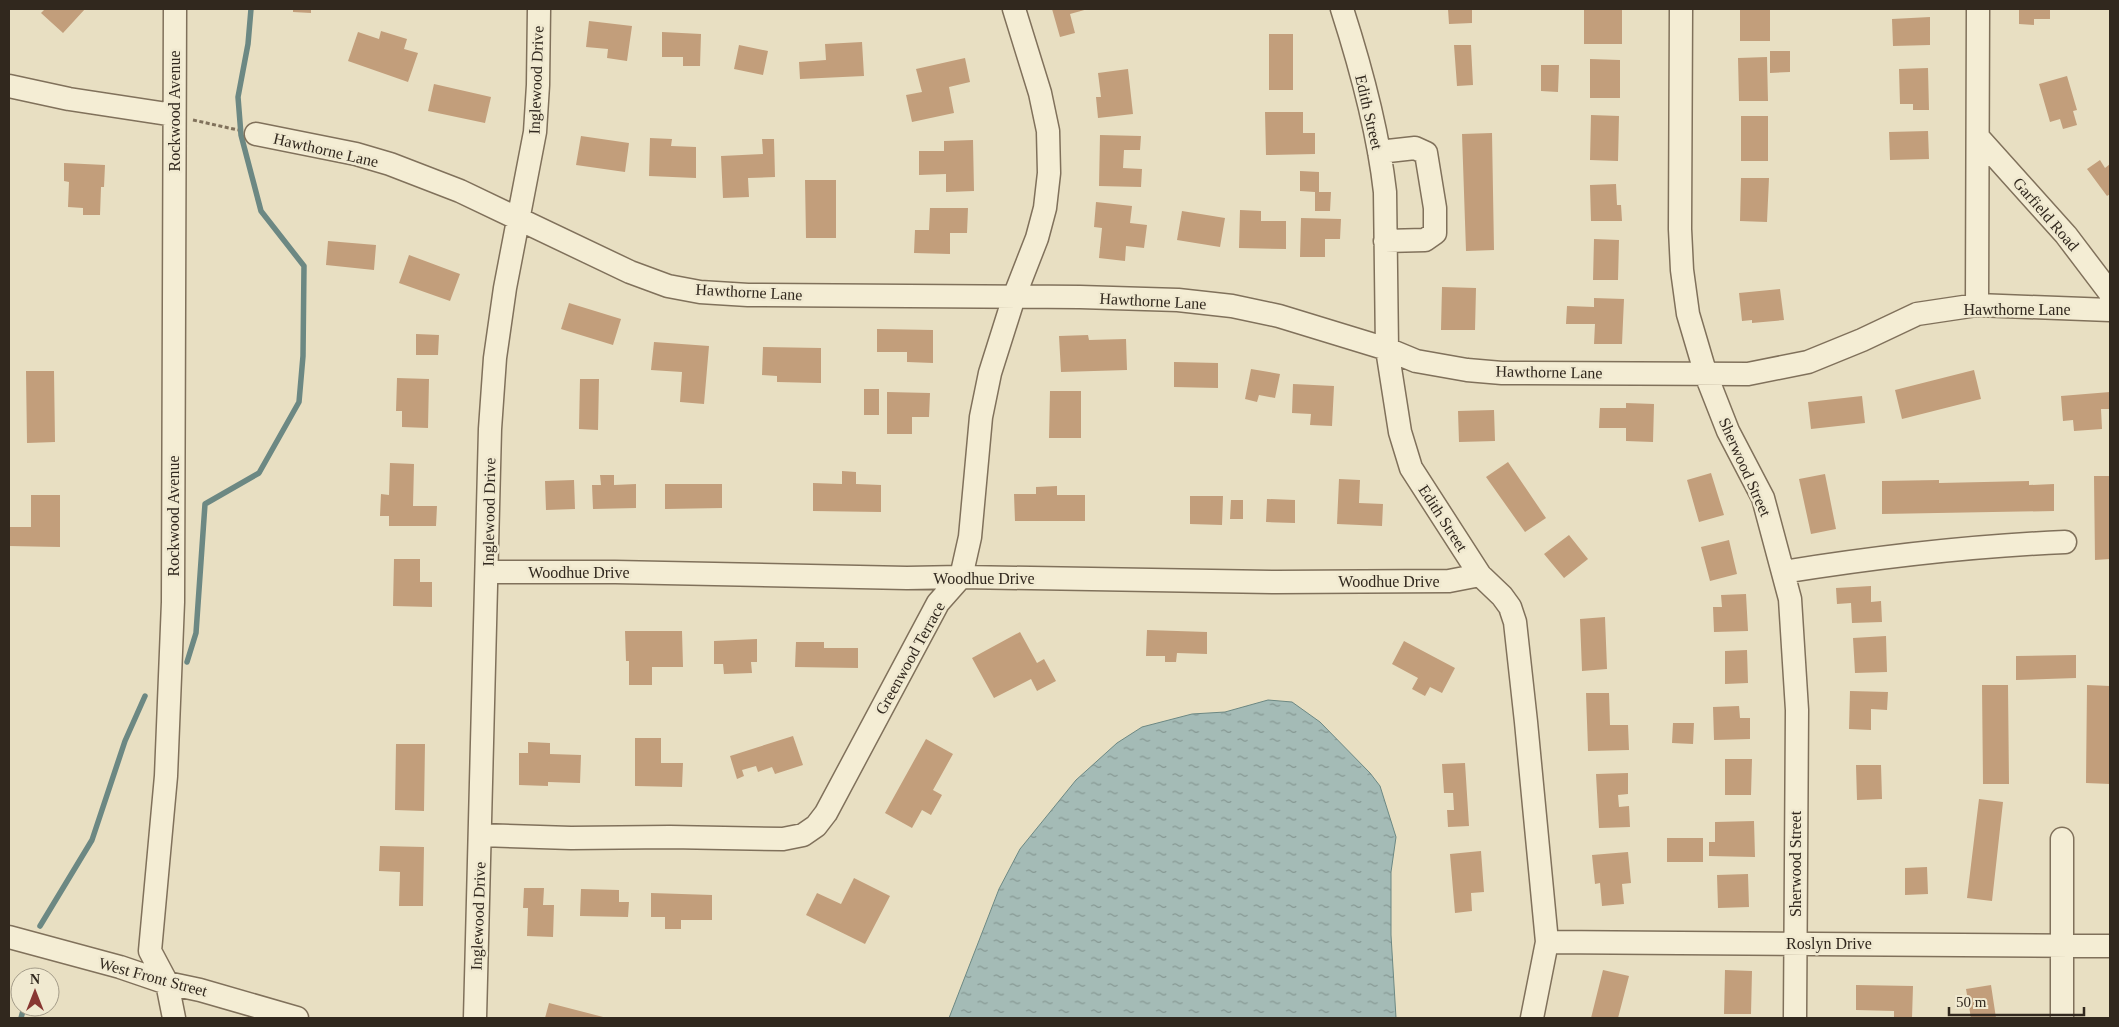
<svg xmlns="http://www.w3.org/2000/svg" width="2119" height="1027" viewBox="0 0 2119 1027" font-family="Georgia,serif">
	<defs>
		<pattern id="water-ripples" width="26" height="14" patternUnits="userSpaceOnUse" patternTransform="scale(1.25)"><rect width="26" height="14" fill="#a4bbb6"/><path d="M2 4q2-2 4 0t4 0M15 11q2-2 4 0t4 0" fill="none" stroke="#869893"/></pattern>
	</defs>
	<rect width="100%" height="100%" fill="#e8dfc2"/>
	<path fill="url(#water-ripples)" stroke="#6c8883" d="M1268,700L1292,702L1320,722L1370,773L1380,786L1396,837L1391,872V935L1396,1018H949L999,889L1020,849L1076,780L1117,743L1142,727L1192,714L1225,712Z"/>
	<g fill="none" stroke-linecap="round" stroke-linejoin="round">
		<path stroke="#6c8883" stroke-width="5.5" d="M187,662L196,633L205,504L259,473L299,402L303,356L304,266L261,211L241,135L238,97L248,44L251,9
			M40,926L92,840L125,741L145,696
			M30,977V976
			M21,1018L24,1007"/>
	</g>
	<path fill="#c29e7b" d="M45,9H85L63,33L41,13Z
		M293,9H311V13L293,12Z
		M1052,9H1088L1070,14L1075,33L1060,37Z
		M1448,9H1472V23L1449,24Z
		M1584,9H1622V44H1584Z
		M1740,9H1770V41H1740Z
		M2019,9H2050V19H2034V25L2019,24Z
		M1930,17V45L1893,46L1892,19Z
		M589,21L632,26L627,61L607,58L608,49L586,47Z
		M381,31L407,39L404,49L418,53L408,82L348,61L358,32L379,39Z
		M662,32L701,34L700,66H683V57H662Z
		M1269,34H1293V90H1269Z
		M862,42L864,76L800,79L799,62L826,60L825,44Z
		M739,45L768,51L763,75L734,69Z
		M1454,45H1471L1473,85L1457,86Z
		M1770,51H1790V72L1770,73Z
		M1767,57L1768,101H1739L1738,58Z
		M965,58L970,82L949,87L954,113L912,122L906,95L922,92L916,69Z
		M1590,59L1620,60V98H1590Z
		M1541,65H1559L1558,92L1541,91Z
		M1928,68L1929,110H1913V104H1900L1899,69Z
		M1128,69L1133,114L1098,118L1096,97H1101L1098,73Z
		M2067,76L2077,110L2073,111L2077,125L2063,129L2060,119L2050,122L2039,84Z
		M434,84L491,97L485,123L428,111Z
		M1265,112H1303V133H1315V154L1266,155Z
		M1591,115L1619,116L1618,161L1590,160Z
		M1741,116H1768V161H1741Z
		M1928,131L1929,159L1890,160L1889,132Z
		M1492,133L1494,250L1466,251L1462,134Z
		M1100,135L1141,136L1140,150H1124L1123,168L1142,169L1141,187L1099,186Z
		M581,136L629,143L625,172L576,165Z
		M650,138L672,139L671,146L696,147V178L649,176Z
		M762,139H774L775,177L748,178L749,197L723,198L721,156L763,154Z
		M973,140L974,191L946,192V174L919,175V151H944V141Z
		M2100,160L2105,168L2110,164V194L2107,196L2087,169Z
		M64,163L105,165L104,187H101L100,215H83V208L68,207L69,182L64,181Z
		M1300,171L1319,172V192H1331L1330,211H1315V192L1300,191Z
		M1741,178H1769L1767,222L1740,221Z
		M805,180H836V238H806Z
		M1616,184L1617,205H1621L1622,221H1591L1590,185Z
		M1096,202L1132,206L1130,223L1147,225L1144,248L1126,246L1125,261L1099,258L1102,228L1094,227Z
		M930,208H968L967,233H950V254L914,253L915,230H929Z
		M1240,210L1261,211V221H1286V249L1239,248Z
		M1182,211L1225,218L1220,247L1177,240Z
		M1301,218L1341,219L1340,239H1325V257H1300Z
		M1594,239L1619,240L1618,280H1593Z
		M328,241L376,245L374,270L326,265Z
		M409,255L460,274L450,301L399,283Z
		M1442,287L1476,288L1475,330H1441Z
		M1780,289L1784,320L1752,323V320L1742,321L1739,293Z
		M1594,298L1624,299L1622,344H1594L1595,324H1566L1567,306L1594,307Z
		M569,303L621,319L613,345L561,329Z
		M877,329L933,330V363L907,362V352H877Z
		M416,334L439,335L438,355H416Z
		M1088,335L1089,340L1126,339L1127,370L1061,372L1059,336Z
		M654,342L709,346L704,404L680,402L682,372L651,370Z
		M763,347L821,348V383L777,382V376L762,375Z
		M1174,362L1218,363V388L1174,387Z
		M1251,369L1280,374L1275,398L1259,395L1257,402L1245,399Z
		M1974,370L1981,399L1902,419L1895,390Z
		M26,371H54L55,442L27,443Z
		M397,378L429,379L428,428L402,427V411H396Z
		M580,379H599L598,430L579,429Z
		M1293,384L1334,386L1332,426L1310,425L1311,414L1292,413Z
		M864,389H879V415H864Z
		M1050,391H1081V438H1049Z
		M887,392L930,393L929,417H912V434H887Z
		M2110,392V409H2101L2102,429L2074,431L2073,420L2063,421L2061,396Z
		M1862,396L1865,423L1811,429L1808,402Z
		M1626,403L1654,404L1653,442L1626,441V428H1599L1600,408H1626Z
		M1494,410L1495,441L1459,442L1458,411Z
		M1508,462L1546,518L1525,532L1486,477Z
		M390,463L414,464L413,506H437L436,526H389V516H380L381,494L389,495Z
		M842,471L856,472V484L881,485V512L813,511V483L842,484Z
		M1711,473L1724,515L1699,522L1687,480Z
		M1825,474L1836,529L1811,534L1799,479Z
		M600,475H614V485L636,484V508L593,509L592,485H601Z
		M2094,476H2110V559L2095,560Z
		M1339,479L1360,480L1359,503L1383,504L1382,526L1337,524Z
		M574,480L575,509L546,510L545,481Z
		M1939,480V483L2029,481V485L2054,484V511L1882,514V481Z
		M665,484H722V508L665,509Z
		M1057,486V495H1085V521H1015L1014,494H1036V487Z
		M31,495H60V547L9,546V527H31Z
		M1190,496H1223L1222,525L1190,524Z
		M1267,499L1295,500V523L1266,522Z
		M1231,500H1243V519H1230Z
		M1569,535L1588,559L1564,578L1544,554Z
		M1729,540L1737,574L1710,581L1701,547Z
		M394,559H420V582H432V607L393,606Z
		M1871,586V602L1881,601L1882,622L1852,623L1851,603L1837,604L1836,588Z
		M1746,594L1748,631L1714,632L1713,607H1722L1721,595Z
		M1605,617L1607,669L1582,671L1580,619Z
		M1147,630L1207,632V654L1177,653L1176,662H1165V656H1146Z
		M625,631H682L683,667H652V685H629V661H626Z
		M1020,632L1037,663L1044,659L1056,681L1037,691L1031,679L994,698L972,658Z
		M1886,636L1887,672L1855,673L1853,638Z
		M757,639V662H751L752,673L724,674L723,664H714V641Z
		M1404,641L1455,668L1442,693L1430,687L1425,696L1412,689L1418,678L1392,664Z
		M796,642H824V648H858V668L795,667Z
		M1747,650L1748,683L1725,684V651Z
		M2076,655V678L2016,680V656Z
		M1982,685H2008L2009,784H1983Z
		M2087,685L2110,686V784L2086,783Z
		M1850,691L1888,692L1887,710L1871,709V730L1849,729Z
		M1586,693H1609L1610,725H1628L1629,750L1588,751Z
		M1739,706L1740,718H1750V739L1714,740L1713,707Z
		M1673,723H1694L1693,744L1672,743Z
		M793,736L803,765L775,774L772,767L758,772L756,766L742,770L744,776L737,779L730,756Z
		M635,738H661V763H683L682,787L635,786Z
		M926,739L953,754L933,790L942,795L931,815L922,810L912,828L885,813Z
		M528,742L550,743V754L581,755L580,783L548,782V786L519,785V753H528Z
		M396,744H425L424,811L395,810Z
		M1725,759H1752L1751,795H1725Z
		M1465,763L1469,826L1448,827L1447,810H1454L1453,793H1444L1442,764Z
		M1856,765H1881L1882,799L1857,800Z
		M1628,773V794L1618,795L1619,807L1629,806L1630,827L1599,828L1596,774Z
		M1979,799L2003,802L1992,901L1967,898Z
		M1754,821L1755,857L1709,856V842H1715V822Z
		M1667,838H1703V862H1667Z
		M380,846L424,847L423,906H399L400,872L379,871Z
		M1481,851L1484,892L1471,893L1472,911L1455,913L1450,854Z
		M1628,852L1631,883L1622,884L1624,904L1602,906L1600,883L1595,884L1592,855Z
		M1927,867L1928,894L1905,895V868Z
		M1748,874L1749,907L1718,908L1717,875Z
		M854,878L890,896L865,944L806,915L817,893L841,904Z
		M524,888H544L543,905H554L553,937L527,936L528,908H523Z
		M581,889L619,890V902H629L628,917L580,916Z
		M651,893L712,895V920H681V929H665V917H651Z
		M1603,970L1629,976L1618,1018H1591Z
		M1725,970L1752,971L1751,1014H1724Z
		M1856,985L1913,986L1912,1018H1894V1011L1856,1010Z
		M1991,985L1996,1018H1971L1966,989Z
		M549,1003L607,1018H545Z"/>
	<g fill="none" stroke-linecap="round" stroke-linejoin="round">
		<defs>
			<path id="minor" d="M1342,9C1361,68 1378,130 1385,192L1387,349L1400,432L1411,468L1480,575L1502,596L1510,607L1515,622L1526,722L1547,942L1532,1018
				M1681,9L1680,229L1682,270L1688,314L1706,375L1728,431L1763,498L1790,599L1797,710L1795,1018
				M9,86L69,99L174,115
				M256,134L356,154L390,164L460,191L630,272L668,286L700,292L748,295L1080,297L1178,300L1232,306L1279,316L1387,349L1416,361L1467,370L1502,373L1748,374L1808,362L1862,340L1917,314L1977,305L2110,310
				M1978,137L2066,235L2110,293
				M1379,152L1415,148L1426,153L1435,208V233L1425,240L1385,241
				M1977,305L1978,9
				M488,572H615L907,578L961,577L1277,582L1449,581L1480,575
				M1783,572C1877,557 1970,546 2065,542
				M481,835L571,838L670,837L783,839L803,835L816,826L826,813L938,603L961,577L970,537L981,417L990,373L1014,297L1037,238L1045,208L1049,173L1048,131L1040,93L1014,9
				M9,937L120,967L167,983L200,990L297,1018
				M1547,942L2110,946
				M174,1018L167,983L150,951L166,776L173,602L175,9
				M475,1018L490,429L495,358L505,288L535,132L538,85L539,9
				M2062,1018V839"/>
		</defs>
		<use href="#minor" stroke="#80715b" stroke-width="25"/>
		<path stroke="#80715b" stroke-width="3" stroke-dasharray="4 2.5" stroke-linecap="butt" d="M193,120L238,130"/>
		<use href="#minor" stroke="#f4edd4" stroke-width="22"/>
	</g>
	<g text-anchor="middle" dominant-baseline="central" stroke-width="5" stroke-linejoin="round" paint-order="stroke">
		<g font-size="16" fill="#31281e" stroke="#f0e9d0">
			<text transform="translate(536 80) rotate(-88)">Inglewood Drive</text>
			<text transform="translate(174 111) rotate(-90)">Rockwood Avenue</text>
			<text transform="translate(1369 112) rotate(77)">Edith Street</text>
			<text transform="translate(326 150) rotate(13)">Hawthorne Lane</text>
			<text transform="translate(2046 214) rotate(49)">Garfield Road</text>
			<text transform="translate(749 292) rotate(3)">Hawthorne Lane</text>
			<text transform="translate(1153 301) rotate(3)">Hawthorne Lane</text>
			<text x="2017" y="309">Hawthorne Lane</text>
			<text transform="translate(1549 372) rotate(1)">Hawthorne Lane</text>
			<text transform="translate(1745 467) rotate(66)">Sherwood Street</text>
			<text transform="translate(489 512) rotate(-89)">Inglewood Drive</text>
			<text transform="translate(173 516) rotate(-90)">Rockwood Avenue</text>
			<text transform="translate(1443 518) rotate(57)">Edith Street</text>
			<text x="579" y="572">Woodhue Drive</text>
			<text x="984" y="578">Woodhue Drive</text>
			<text x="1389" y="581">Woodhue Drive</text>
			<text transform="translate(910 658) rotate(-61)">Greenwood Terrace</text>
			<text transform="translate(1795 864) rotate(-90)">Sherwood Street</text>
			<text transform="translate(478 916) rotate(-88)">Inglewood Drive</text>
			<text x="1829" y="943">Roslyn Drive</text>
			<text transform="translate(153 977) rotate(15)">West Front Street</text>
		</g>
	</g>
	<rect width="2119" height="1027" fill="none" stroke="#31281e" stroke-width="20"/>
	<g transform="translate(35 992)"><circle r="24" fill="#f0e9d0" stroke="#a49c89"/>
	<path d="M0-4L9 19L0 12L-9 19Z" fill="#883732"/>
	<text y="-8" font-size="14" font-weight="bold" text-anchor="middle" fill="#31281e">N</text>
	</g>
	<path d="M1949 1007v8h135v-8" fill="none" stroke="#31281e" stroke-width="2.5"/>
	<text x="1956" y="1007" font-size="15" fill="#31281e" stroke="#f0e9d0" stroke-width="4" paint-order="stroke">50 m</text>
</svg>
